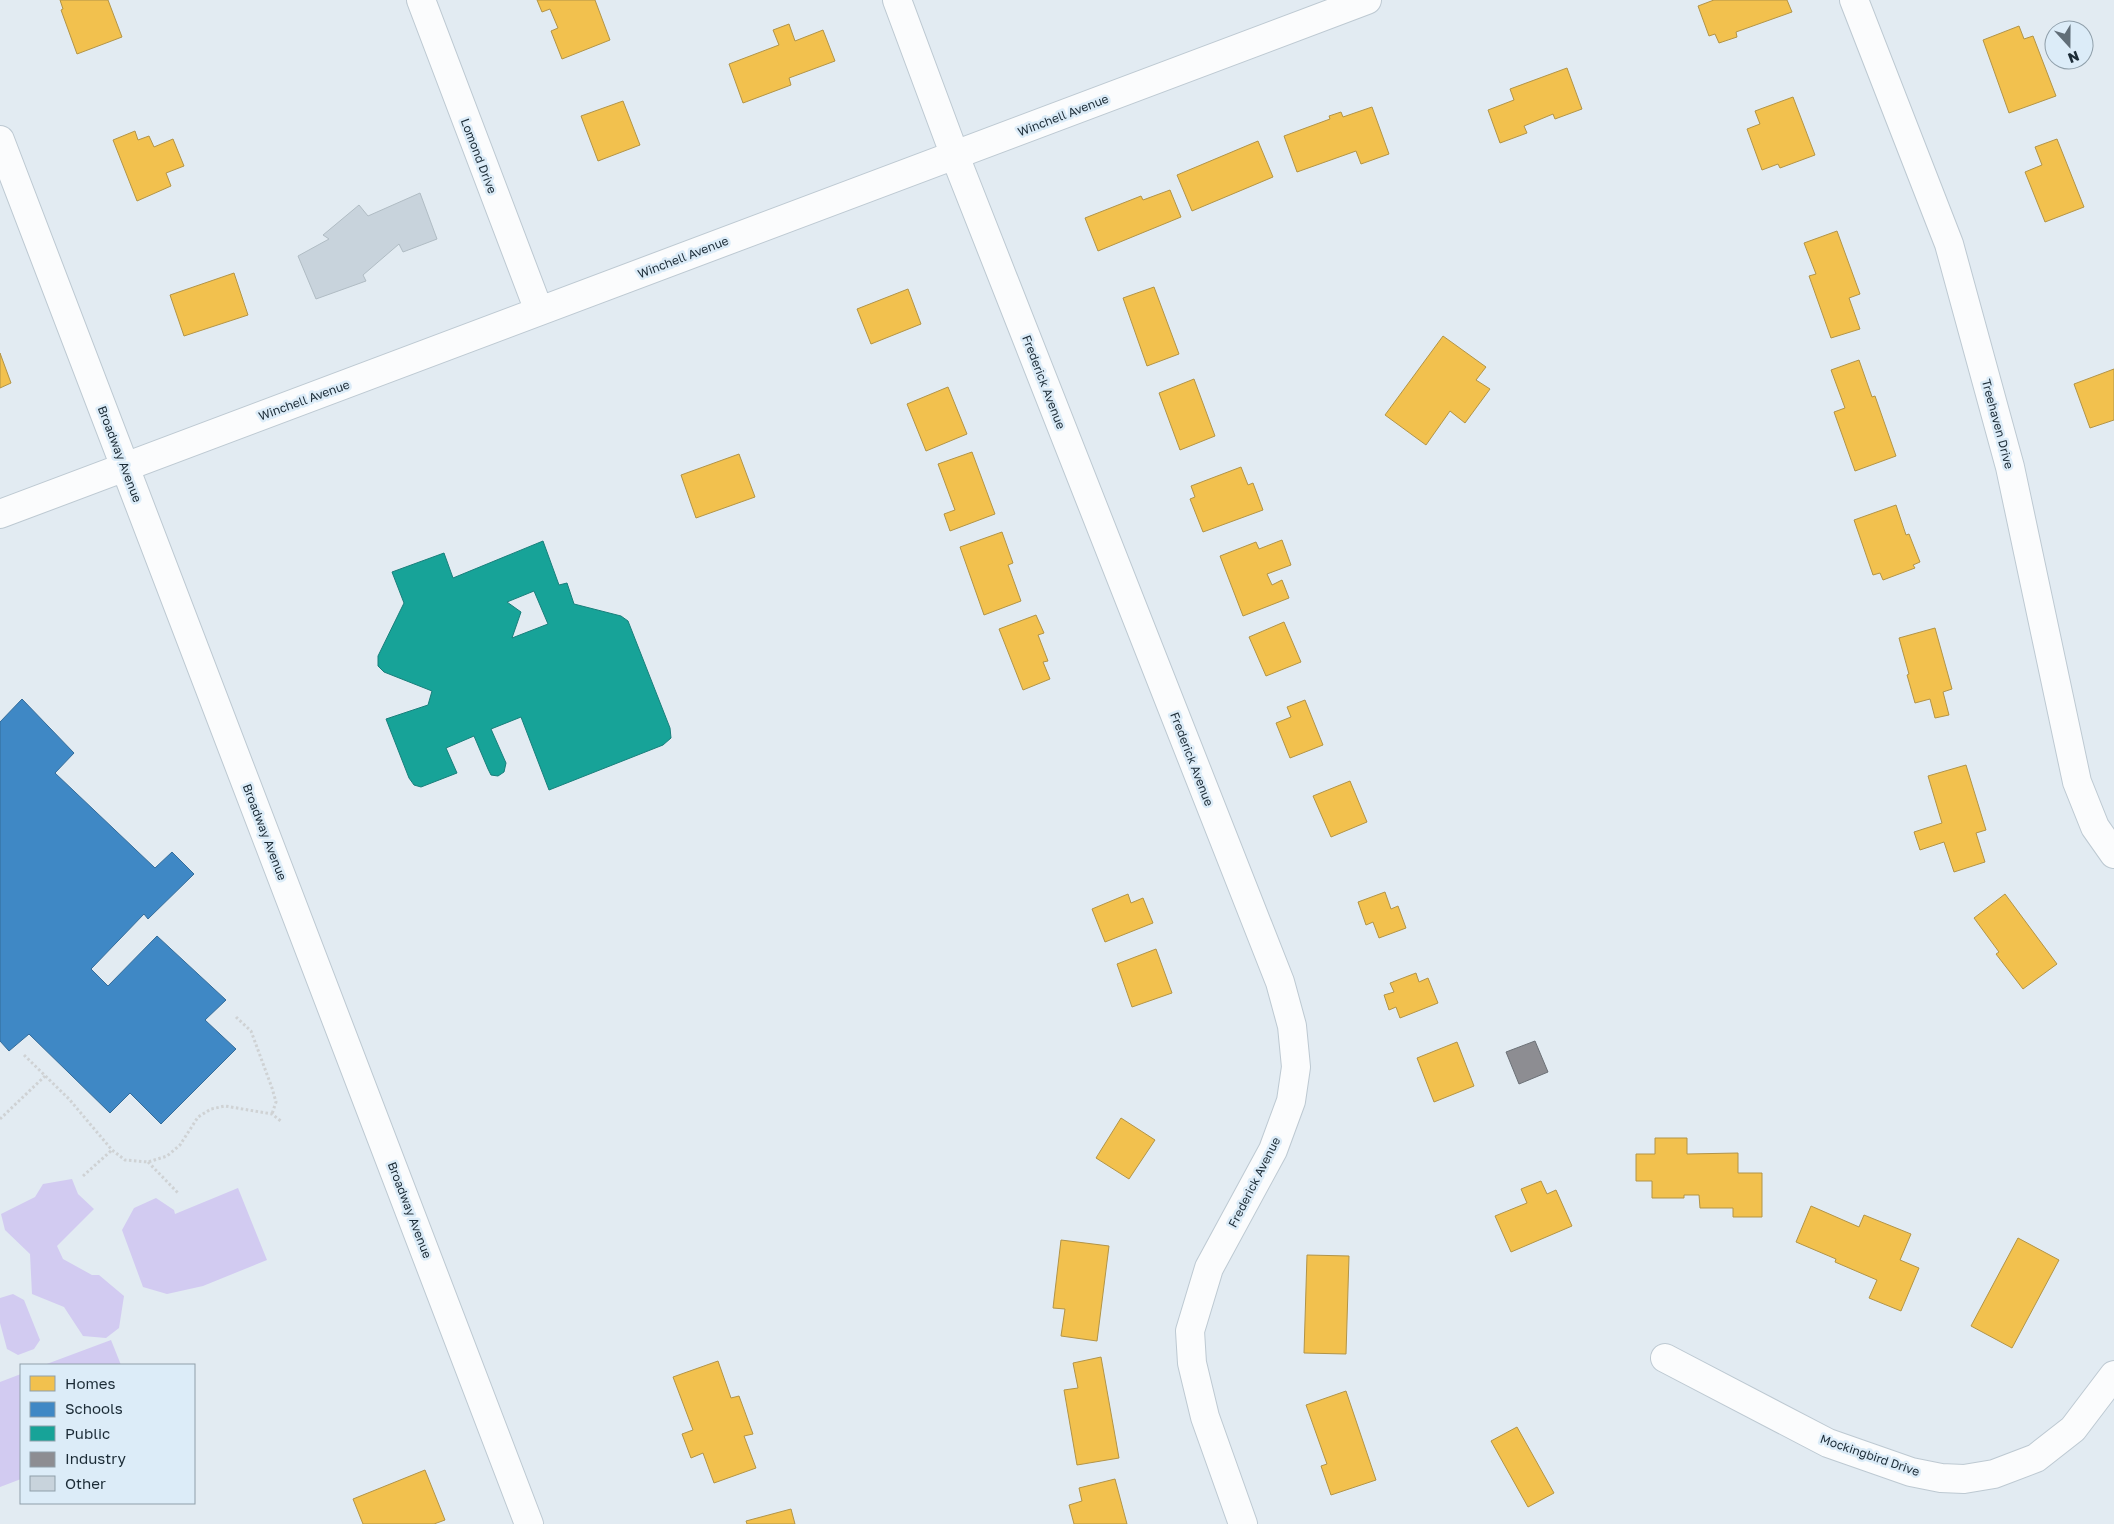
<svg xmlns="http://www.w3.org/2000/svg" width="2114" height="1524" viewBox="0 0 2114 1524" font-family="'Golos Text',sans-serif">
	<rect width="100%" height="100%" fill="#e2ebf2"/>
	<path fill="#d2cbf1" d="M72,1179L78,1194L94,1209L57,1246L63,1259L92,1275H99L124,1296L119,1328L106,1338L83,1336L64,1307L32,1294L30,1254L5,1230L1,1214L35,1197L43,1184Z
		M238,1188L267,1260L203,1286L167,1294L143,1287L122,1230L134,1208L156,1198L174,1210L175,1214Z
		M13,1294L24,1300L40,1340L34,1349L18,1355L7,1349L0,1323V1298Z
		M111,1340L121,1365H44Z
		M21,1374V1479L0,1487V1382Z"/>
	<path fill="#f2c14e" stroke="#b29447" d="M60,0H108L122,37L77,54L61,10L63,9Z
		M537,0H595L610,40L562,59L551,31L558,28L550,9L542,12Z
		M1714,0H1787L1792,12L1736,32L1737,37L1719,43L1715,34L1709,36L1698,6Z
		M789,24L795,41L823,30L835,61L789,78L791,85L743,103L729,64L779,45L773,30Z
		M2019,26L2024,39L2033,36L2056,96L2009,113L1983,40Z
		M1567,68L1582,109L1555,119L1553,114L1524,126L1527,133L1500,143L1488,110L1514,100L1510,89Z
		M1793,97L1815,155L1780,168L1778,164L1762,170L1747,129L1760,124L1755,111Z
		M623,101L640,145L598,161L581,116Z
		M1372,107L1389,154L1361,164L1356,151L1297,172L1284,136L1330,119L1329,116L1341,112L1343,117Z
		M135,131L138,140L149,136L154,147L173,139L184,166L166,173L171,186L137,201L113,140Z
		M2057,139L2084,207L2045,222L2025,172L2042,165L2035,147Z
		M1258,141L1273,177L1192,211L1177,175Z
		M1170,190L1181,217L1098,251L1085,218L1141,196L1143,200Z
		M1837,231L1860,294L1849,298L1860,329L1831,338L1809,276L1816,274L1804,243Z
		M234,273L248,315L184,336L170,295Z
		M1154,287L1179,354L1147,366L1123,298Z
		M908,289L921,324L871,344L857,309Z
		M1443,336L1486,367L1476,380L1490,389L1465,423L1450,411L1426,445L1385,415Z
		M0,353L11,383L0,388Z
		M1859,360L1872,397L1875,396L1896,456L1855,471L1834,412L1845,408L1831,370Z
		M2114,369V420L2090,428L2074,384Z
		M1194,379L1215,436L1180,450L1159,393Z
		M948,387L967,434L926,451L907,404Z
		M972,452L995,514L950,531L944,514L955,510L938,464Z
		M739,454L755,497L696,518L681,475Z
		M1241,467L1248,485L1253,483L1263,510L1203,532L1190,499L1195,497L1191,486Z
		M1896,505L1906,535L1909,534L1920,562L1913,565L1915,568L1883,580L1880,573L1873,575L1854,520Z
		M1002,532L1013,563L1008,565L1021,601L984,615L960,547Z
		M1282,540L1291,565L1267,574L1272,585L1282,580L1289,598L1243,616L1220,556L1256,542L1259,549Z
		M1036,615L1044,633L1038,635L1048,661L1043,662L1050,679L1023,690L999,629Z
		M1284,622L1301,662L1266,676L1249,637Z
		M1935,628L1952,689L1943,692L1949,715L1935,718L1930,699L1915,703L1907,675L1909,674L1899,638Z
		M1305,700L1323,745L1290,758L1276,723L1291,717L1287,707Z
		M1966,765L1986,830L1976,833L1985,862L1954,872L1944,842L1920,850L1914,832L1942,823L1928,776Z
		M1350,781L1367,822L1331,837L1313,796Z
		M1385,892L1391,909L1398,906L1406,928L1379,938L1373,922L1366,925L1358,902Z
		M1128,894L1131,903L1143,898L1153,923L1105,942L1092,909Z
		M2005,894L2057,964L2023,989L1996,954L1999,952L1974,918Z
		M1156,949L1172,993L1132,1007L1117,964Z
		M1416,973L1419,982L1428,978L1438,1003L1400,1018L1396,1007L1389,1010L1384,995L1394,992L1390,983Z
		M1457,1042L1474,1086L1434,1102L1417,1058Z
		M1121,1118L1155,1140L1129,1179L1096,1158Z
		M1655,1138H1687V1154L1738,1153V1173H1762V1217H1733V1208H1700L1699,1195H1684V1198H1652V1181H1636V1154H1655Z
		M1541,1181L1547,1194L1556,1190L1572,1226L1511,1252L1495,1216L1527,1203L1521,1189Z
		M1811,1206L1859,1227L1864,1215L1911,1234L1900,1260L1919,1268L1901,1311L1869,1298L1877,1280L1835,1262L1836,1259L1796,1242Z
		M2018,1238L2059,1260L2012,1348L1971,1326Z
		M1061,1240L1109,1246L1097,1341L1061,1336L1065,1309L1053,1308Z
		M1307,1255L1349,1256L1346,1354L1304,1353Z
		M1101,1357L1119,1458L1077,1465L1064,1390L1078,1388L1073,1363Z
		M718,1361L731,1398L739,1396L753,1434L744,1436L756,1468L714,1483L703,1453L691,1458L682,1434L693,1430L673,1377Z
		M1346,1391L1376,1480L1331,1495L1321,1466L1327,1464L1306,1405Z
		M1517,1427L1554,1493L1528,1507L1491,1441Z
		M425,1470L445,1520L434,1524H363L353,1499Z
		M1115,1479L1127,1524H1074L1069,1505L1082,1501L1079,1488Z
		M791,1509L795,1524H747L746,1521Z"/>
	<path fill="#3f88c5" stroke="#346c9a" d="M22,699L74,753L55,773L155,868L172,852L194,874L148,919L144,914L91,969L108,986L157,936L226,1000L205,1020L236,1049L161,1124L130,1093L110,1113L29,1034L9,1051L0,1041V722Z"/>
	<path fill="#17a398" stroke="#187f7b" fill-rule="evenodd" d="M543,541L559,585L567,583L574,604L621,616L628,621L670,728L671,738L663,745L549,790L521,717L491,729L506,763L504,772L498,776L491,775L488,769L474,736L446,748L457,773L421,787L414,785L409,778L386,719L428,705L432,691L384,672L378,666V656L404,603L392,572L444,553L453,578ZM534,591L548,624L512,638L521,612L507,602Z"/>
	<path fill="#8d8d92" stroke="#6b7076" d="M1535,1041L1548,1072L1519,1084L1506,1052Z"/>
	<path fill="#c8d3dc" stroke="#b0bcc4" d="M420,193L437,239L403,252L399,244L363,275L366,281L316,299L298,256L329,239L323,235L359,205L368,216Z"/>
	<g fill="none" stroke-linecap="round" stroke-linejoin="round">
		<defs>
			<path id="minor" d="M421,0L539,311
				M897,0L955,156L1280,982L1292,1026L1296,1067L1291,1101L1273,1150L1209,1268L1190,1331L1192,1363L1205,1417L1243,1524
				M1854,0L1949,244L2010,467L2077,782L2095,827L2114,854
				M0,140L529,1524
				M0,514L1367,0
				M1665,1358L1828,1443L1911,1472L1941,1478L1964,1479L1994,1474L2036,1458L2073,1429L2114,1375"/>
		</defs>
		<use href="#minor" stroke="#bdc9d2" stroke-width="30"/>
		<path stroke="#cfd2d4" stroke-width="3" stroke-dasharray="2.5 2.5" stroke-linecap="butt" d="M236,1017L251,1031L272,1088L276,1102L272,1114
			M24,1055L69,1099L112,1150L125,1160L148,1162L167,1156L180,1145L198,1117L211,1109L225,1106L272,1114L282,1122
			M0,1119L45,1076
			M148,1162L179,1194
			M83,1176L112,1150"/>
		<use href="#minor" stroke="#fbfcfd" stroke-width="28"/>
	</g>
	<g text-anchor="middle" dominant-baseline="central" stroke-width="5" stroke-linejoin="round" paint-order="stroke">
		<g font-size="12" fill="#1b2b36" stroke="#dcecf8">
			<text transform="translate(1063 115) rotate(-21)">Winchell Avenue</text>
			<text transform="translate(479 156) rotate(69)">Lomond Drive</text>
			<text transform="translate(683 257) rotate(-21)">Winchell Avenue</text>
			<text transform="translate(1044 382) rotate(69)">Frederick Avenue</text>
			<text transform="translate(304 400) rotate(-20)">Winchell Avenue</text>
			<text transform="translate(1998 424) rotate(75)">Treehaven Drive</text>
			<text transform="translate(120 454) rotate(69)">Broadway Avenue</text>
			<text transform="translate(1192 759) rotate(69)">Frederick Avenue</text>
			<text transform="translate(265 832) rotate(69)">Broadway Avenue</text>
			<text transform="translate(1254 1182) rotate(-63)">Frederick Avenue</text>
			<text transform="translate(410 1210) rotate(69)">Broadway Avenue</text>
			<text transform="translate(1870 1455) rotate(19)">Mockingbird Drive</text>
		</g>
	</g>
	<rect x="20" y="1364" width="175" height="140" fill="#dcecf8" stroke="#8f9faa"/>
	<rect x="30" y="1376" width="25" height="15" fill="#f2c14e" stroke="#8f9faa"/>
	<text x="65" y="1389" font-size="15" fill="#1b2b36">Homes</text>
	<rect x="30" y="1402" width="25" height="15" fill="#3f88c5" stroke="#8f9faa"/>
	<text x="65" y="1414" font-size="15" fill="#1b2b36">Schools</text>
	<rect x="30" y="1426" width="25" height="15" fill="#17a398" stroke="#8f9faa"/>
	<text x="65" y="1439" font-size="15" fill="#1b2b36">Public</text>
	<rect x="30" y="1452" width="25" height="15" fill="#8d8d92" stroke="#8f9faa"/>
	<text x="65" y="1464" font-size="15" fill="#1b2b36">Industry</text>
	<rect x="30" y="1476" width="25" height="15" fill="#c8d3dc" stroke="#8f9faa"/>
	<text x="65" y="1489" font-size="15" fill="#1b2b36">Other</text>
	<g transform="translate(2069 45) rotate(159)"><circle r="24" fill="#dcecf8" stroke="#8f9faa"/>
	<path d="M0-4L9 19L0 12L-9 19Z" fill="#616e78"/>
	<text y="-8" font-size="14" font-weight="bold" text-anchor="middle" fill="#1b2b36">N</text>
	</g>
</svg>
